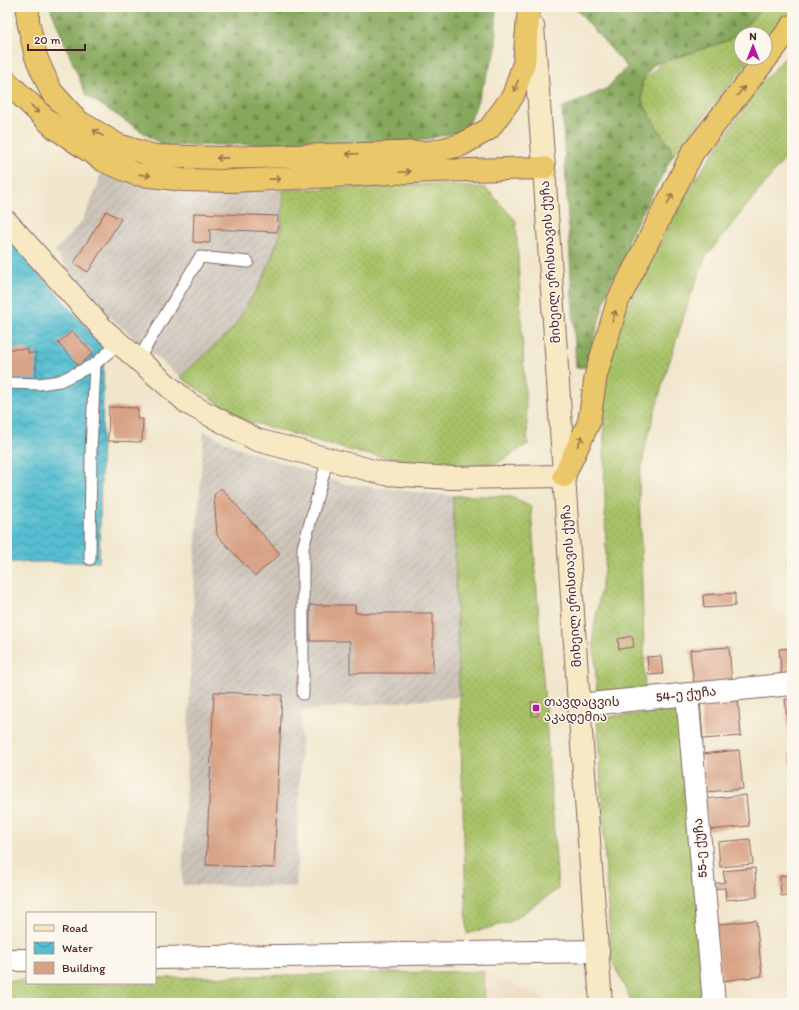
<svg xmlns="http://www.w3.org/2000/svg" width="799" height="1010" viewBox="0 0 799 1010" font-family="Itim,'Noto Sans Georgian',sans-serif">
	<defs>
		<pattern id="industrial-furrows" width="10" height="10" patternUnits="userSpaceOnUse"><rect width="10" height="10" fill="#cbc2b8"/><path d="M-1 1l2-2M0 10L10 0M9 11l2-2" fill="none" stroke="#b0a69e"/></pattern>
		<pattern id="grass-dots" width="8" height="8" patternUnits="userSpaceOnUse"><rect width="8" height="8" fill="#a8c268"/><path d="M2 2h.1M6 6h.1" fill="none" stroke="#92a65a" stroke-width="1.8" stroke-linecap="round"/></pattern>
		<pattern id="forest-firs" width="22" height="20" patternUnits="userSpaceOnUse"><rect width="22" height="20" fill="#86a85c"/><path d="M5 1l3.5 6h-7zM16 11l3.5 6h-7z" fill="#70884c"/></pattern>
		<pattern id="water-waves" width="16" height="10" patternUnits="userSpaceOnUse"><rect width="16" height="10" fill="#54bed0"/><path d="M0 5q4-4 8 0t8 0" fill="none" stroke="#489aa9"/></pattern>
	</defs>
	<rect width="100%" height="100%" fill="#fbf7ec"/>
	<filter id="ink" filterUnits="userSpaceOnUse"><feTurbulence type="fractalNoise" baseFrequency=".025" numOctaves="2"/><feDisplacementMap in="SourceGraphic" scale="8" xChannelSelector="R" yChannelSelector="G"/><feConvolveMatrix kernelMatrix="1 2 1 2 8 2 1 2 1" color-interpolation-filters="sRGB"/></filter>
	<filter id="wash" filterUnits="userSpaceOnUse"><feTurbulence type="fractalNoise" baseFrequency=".012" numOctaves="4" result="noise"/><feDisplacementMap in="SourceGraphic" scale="16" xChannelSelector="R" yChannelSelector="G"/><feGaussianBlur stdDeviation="0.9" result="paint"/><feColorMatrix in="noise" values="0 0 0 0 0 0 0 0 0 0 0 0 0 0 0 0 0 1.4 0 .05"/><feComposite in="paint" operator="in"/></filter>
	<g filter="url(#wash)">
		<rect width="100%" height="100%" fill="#f1e6cb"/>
		<path fill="#ecd7ba" d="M483,971L555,1003H485Z"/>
		<path fill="url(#industrial-furrows)" d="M101,173L164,190H283V209L280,235L263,279L232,330L180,377L89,299L55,251L82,221L97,188Z
			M204,431L232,445L345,484L453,496L460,697L302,710L296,887L182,885L195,556Z"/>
		<path fill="url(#grass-dots)" stroke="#79704a" d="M762,7H792V12L781,22L765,41V34H741V58H751L672,157L670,146L662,136L642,101V82L663,62L727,41L745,27Z
			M792,50V152L778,167L705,258L690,297L664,379L646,443L639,482L645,688L597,692L593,634L606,559L603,385L625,313L638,284L689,189L758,87Z
			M433,184L486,188L516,221L528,444L498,463L452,468L360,453L243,420L180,377L232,330L263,279L280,235L283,209V190Z
			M453,496H509L531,507L558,889L510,922L467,934Z
			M680,710L707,1003H632L611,959L597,718Z
			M483,971L485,1003H7V981L27,980V983H155V978Z"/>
		<path fill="url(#forest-firs)" stroke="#686444" d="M52,7H496V50L467,130L419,141L164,146L86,95L51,10Z
			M574,7H762L745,27L727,41L653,65L642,82V102L662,136L670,146L672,157L628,239L627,255L609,286L586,367L576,368L562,108L606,89L627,67Z"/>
		<path fill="url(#water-waves)" stroke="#4f6e7e" d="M7,236L104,348L99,562H7Z"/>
		<g id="blocks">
			<path fill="#d8a285" d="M106,211L121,219L88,272L74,263Z
				M194,213L278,216L277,232L210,229V243L193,242Z
				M72,331L93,353L79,366L58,343Z
				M7,349H28V353H36V379H7Z
				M109,407L138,408L137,419H143L142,442L108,441Z
				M221,488L280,554L255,576L217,535L214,495Z
				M735,593V606L704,608L703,595Z
				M310,605H355V613H433V673H350V641H310Z
				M632,636L634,647L619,649L618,639Z
				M729,647L732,682L694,686L690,650Z
				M792,648V677L782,678L779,649Z
				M661,656L663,674L649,675L647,657Z
				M214,692L282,695L274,868L206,865Z
				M738,699L741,736L703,739L700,702Z
				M785,699H792V730L788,731Z
				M531,702H538V716H532Z
				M739,750L743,789L706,792L702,754Z
				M792,753V771H791L789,754Z
				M746,795L749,826L708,830L705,799Z
				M750,839L753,864L720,867L718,842Z
				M755,868L757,897L726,900L725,888L712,889L711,884L725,882L723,871Z
				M792,875V895L781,896L780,876Z
				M756,920L762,976L722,981L715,925Z"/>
		</g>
	</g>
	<g filter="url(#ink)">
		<use href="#blocks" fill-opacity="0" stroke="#846563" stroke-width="1"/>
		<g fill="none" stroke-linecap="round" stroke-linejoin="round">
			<defs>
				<path id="lane" d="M138,360L200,257L248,262
					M7,383L39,384L60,381L95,364L119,343
					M90,559L91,451L95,364
					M303,694V548L328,458"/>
				<path id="street" d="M687,694L714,1003
					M579,705L792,684
					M155,958L598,951
					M7,960H27"/>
				<path id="secondary" d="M533,26L544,168L579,705L601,1003
					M7,222L103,329L189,404L257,440L385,474L452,478L564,476"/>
				<path id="highway" d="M28,7V21L36,57L51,91L78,121L118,145L155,156L219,158L430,152L461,145L489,129L513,96L524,63L529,7
					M7,82L55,128L104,161L135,174L183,180L232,181L433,171L544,168
					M564,476L589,422L596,375L618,301L693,152L792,26"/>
			</defs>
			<use href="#lane" stroke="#846563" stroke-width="13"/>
			<use href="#street" stroke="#846563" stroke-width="24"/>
			<use href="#secondary" stroke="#846563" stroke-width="24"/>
			<use href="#highway" stroke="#846563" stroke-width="24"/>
			<use href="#lane" stroke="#fff" stroke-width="11"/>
			<use href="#street" stroke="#fff" stroke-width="22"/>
			<use href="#secondary" stroke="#f7e9c3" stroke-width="22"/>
			<use href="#highway" stroke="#eac769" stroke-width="22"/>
		</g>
		<defs><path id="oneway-shaft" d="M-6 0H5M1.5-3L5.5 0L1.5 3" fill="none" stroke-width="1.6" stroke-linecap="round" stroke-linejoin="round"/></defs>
		<g stroke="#9a734a">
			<use href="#oneway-shaft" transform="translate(516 86) rotate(109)"/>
			<use href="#oneway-shaft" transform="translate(741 91) rotate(-52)"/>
			<use href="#oneway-shaft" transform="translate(35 109) rotate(44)"/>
			<use href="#oneway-shaft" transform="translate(98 133) rotate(-148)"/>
			<use href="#oneway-shaft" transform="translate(352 154) rotate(178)"/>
			<use href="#oneway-shaft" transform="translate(222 158) rotate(179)"/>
			<use href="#oneway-shaft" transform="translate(405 172) rotate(-3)"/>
			<use href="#oneway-shaft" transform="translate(145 175) rotate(7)"/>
			<use href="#oneway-shaft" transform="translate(275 179) rotate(-2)"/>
			<use href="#oneway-shaft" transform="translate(670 199) rotate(-63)"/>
			<use href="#oneway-shaft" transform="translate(614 316) rotate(-73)"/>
			<use href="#oneway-shaft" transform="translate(580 441) rotate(-65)"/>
		</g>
	</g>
	<rect fill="#b5179e" stroke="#fbf7ec" stroke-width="1.5" x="532" y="704" width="8" height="8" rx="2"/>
	<g text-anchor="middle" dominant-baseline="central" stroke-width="3" stroke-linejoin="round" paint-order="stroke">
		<g font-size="13" fill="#4a1f2b" stroke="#fbf7ec">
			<text transform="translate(550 262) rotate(-94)">მიხეილ ერისთავის ქუჩა</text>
			<text transform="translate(571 586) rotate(-94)">მიხეილ ერისთავის ქუჩა</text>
			<text transform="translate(686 694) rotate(-6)">54-ე ქუჩა</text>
			<text transform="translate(700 848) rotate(-95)">55-ე ქუჩა</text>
		</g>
		<g font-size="13" fill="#4a1f2b" stroke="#fbf7ec" text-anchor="start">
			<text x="544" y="701">თავდაცვის<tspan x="544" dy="15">აკადემია</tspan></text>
		</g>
	</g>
	<rect width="799" height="1010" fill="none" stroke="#fbf7ec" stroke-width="24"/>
	<rect x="26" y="912" width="130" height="72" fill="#fbf7ec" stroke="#b4a19f"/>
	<rect x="34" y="925" width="20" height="6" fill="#f7e9c3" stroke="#b4a19f"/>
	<text x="62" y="932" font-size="12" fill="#4a1f2b">Road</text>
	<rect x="34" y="942" width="20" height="12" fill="url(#water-waves)" stroke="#b4a19f"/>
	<text x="62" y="952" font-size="12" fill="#4a1f2b">Water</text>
	<rect x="34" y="962" width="20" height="12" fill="#d8a285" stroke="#b4a19f"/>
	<text x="62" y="972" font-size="12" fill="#4a1f2b">Building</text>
	<g transform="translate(753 46)"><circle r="19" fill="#fbf7ec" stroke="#b4a19f"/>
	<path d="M0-3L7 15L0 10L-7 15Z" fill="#b5179e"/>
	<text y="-6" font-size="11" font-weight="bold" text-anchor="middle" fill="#4a1f2b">N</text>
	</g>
	<path d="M28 44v6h57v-6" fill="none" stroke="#4a1f2b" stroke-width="2"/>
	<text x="34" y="44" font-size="12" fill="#4a1f2b" stroke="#fbf7ec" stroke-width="3" paint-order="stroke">20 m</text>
</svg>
